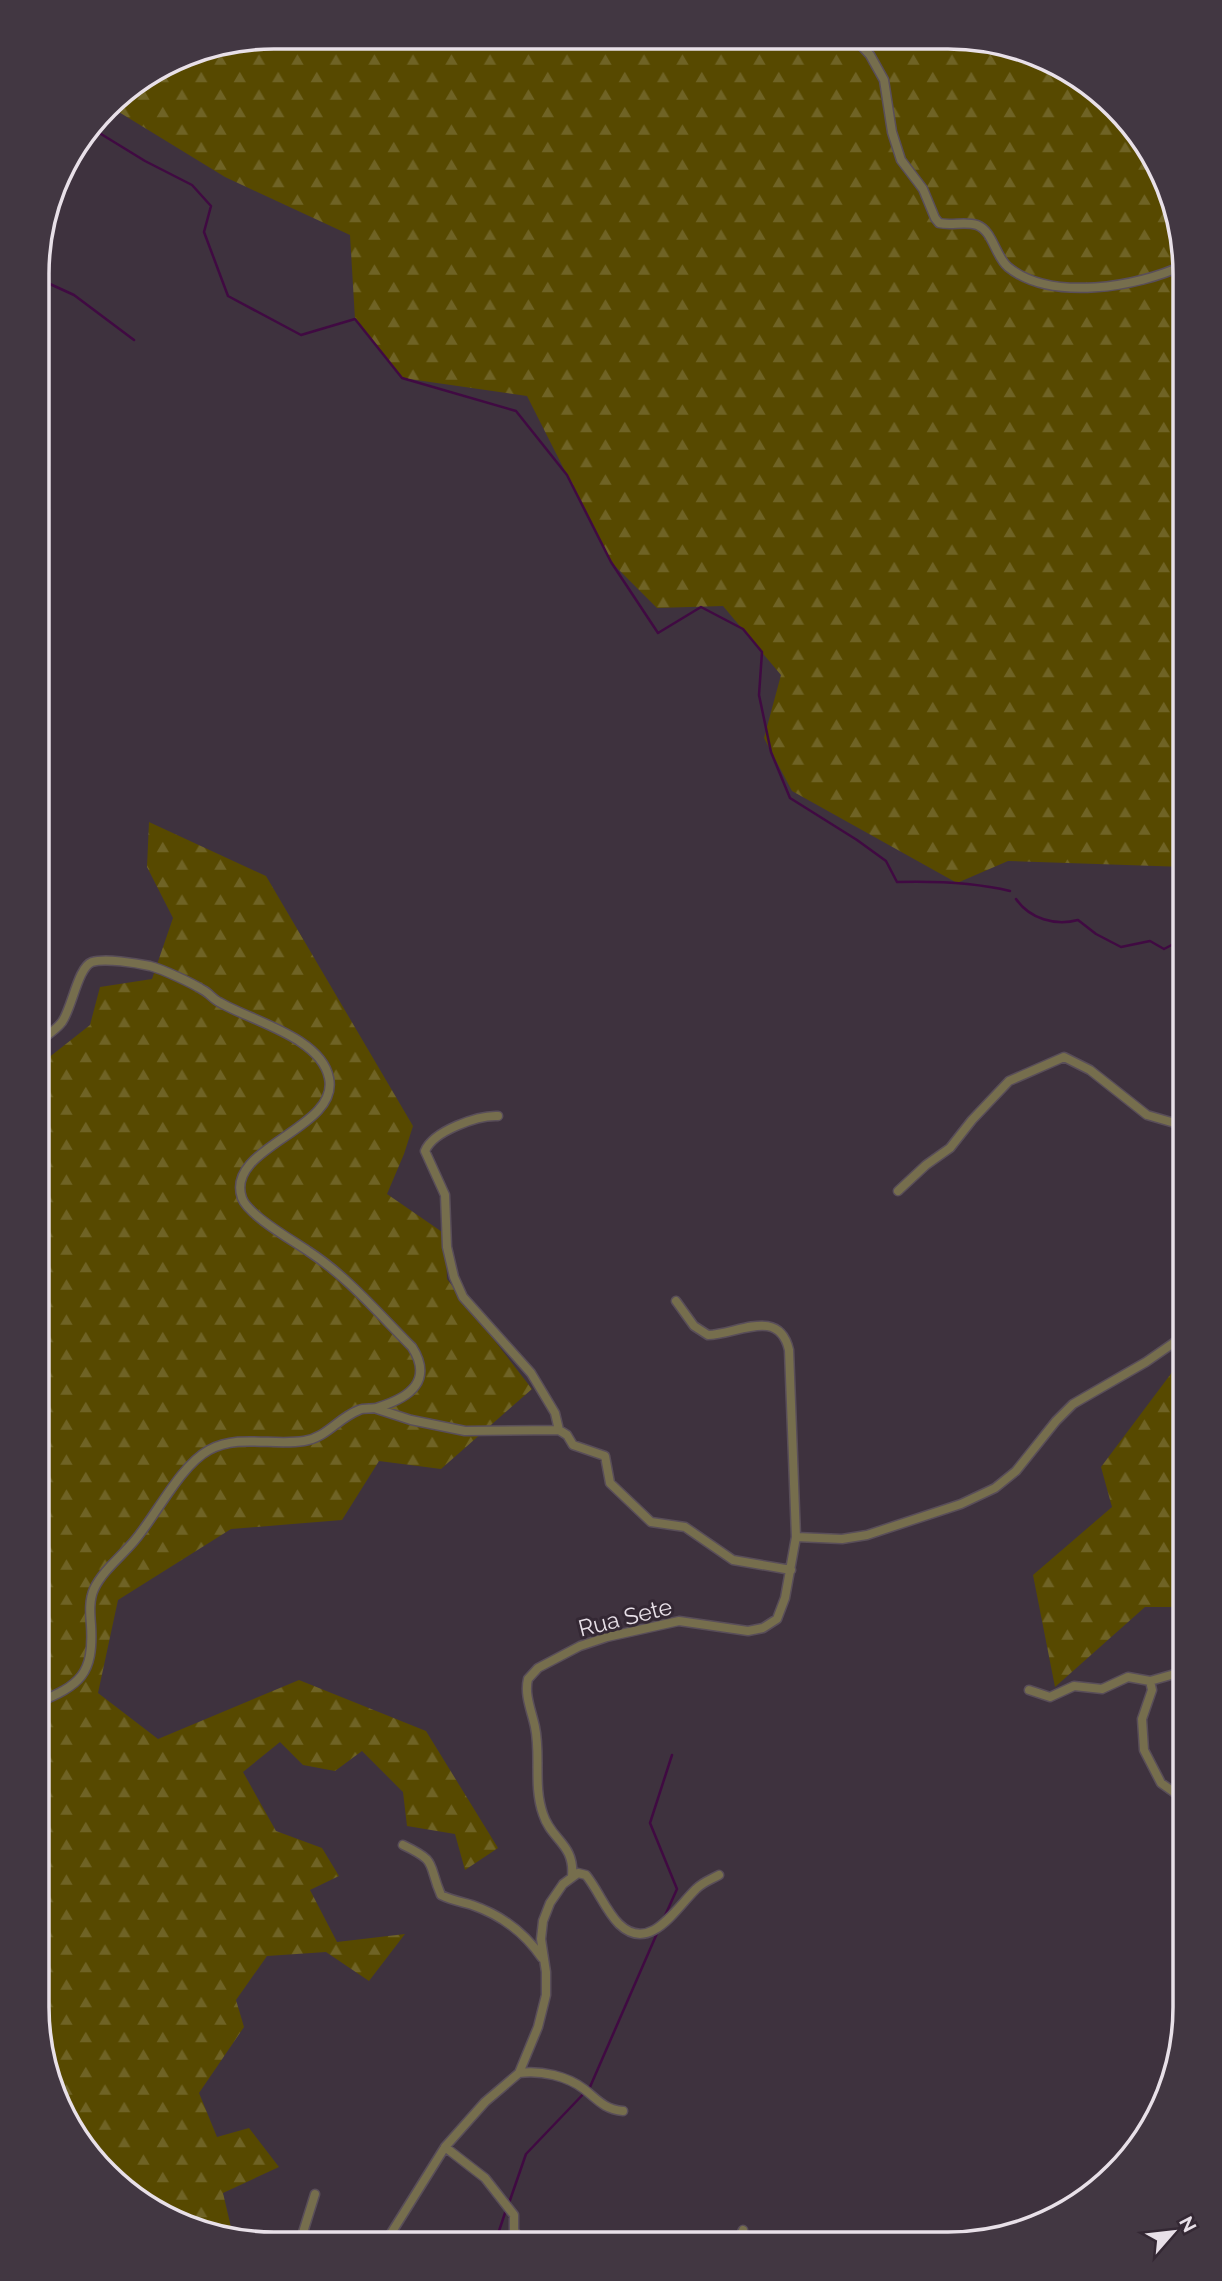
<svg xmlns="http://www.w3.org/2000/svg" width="1222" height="2281" viewBox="0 0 1222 2281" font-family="Raleway,sans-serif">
	<defs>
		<pattern id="forest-firs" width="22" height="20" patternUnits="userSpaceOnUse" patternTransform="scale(1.75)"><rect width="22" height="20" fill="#574900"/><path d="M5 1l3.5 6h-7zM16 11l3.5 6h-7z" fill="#6f6325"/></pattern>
	</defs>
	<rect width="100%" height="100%" fill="#3e323e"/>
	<path fill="url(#forest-firs)" d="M274,37L994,41L1104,95L1173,197L1185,274V867L1008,861L957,883L792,791L764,738L781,675L723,606L657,608L611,562L527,396L402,378L355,319L350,235L225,177L109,106L117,96L183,55Z
		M149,822L266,876L413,1126L404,1154L387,1194L445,1234L447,1279L532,1389L441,1469L379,1461L342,1520L231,1529L118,1600L98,1693L158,1739L299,1680L426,1731L498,1848L465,1870L455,1834L407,1826L403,1792L362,1751L335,1771L303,1765L280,1742L243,1772L276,1831L322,1848L339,1876L310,1890L337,1942L405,1934L369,1981L326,1952L267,1956L236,2000L244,2027L199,2093L217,2137L249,2128L279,2167L223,2193L234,2240L169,2220L118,2186L49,2084L37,2007L38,1066L90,1025L100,987L152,979L173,918L147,867Z
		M1185,1355V1607H1145L1055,1687L1033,1575L1112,1507L1101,1467Z"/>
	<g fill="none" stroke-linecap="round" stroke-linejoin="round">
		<path stroke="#400a42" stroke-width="2.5" d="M89,133L101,134L145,161L192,185L211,206L204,232L228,296L301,335L355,319L402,378L516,411L567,475L611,562L658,633L701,607L743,629L762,652L759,695L771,752L790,798L857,840L886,861L897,882C934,881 973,882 1010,891
			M39,279L74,295L134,340
			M1185,838L1175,800L1185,764
			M1016,899C1030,919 1055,926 1078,920L1096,934L1121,947L1150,941L1164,949L1185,938
			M664,1918L677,1889L650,1823L672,1755
			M509,2203L526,2154L590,2087L658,1931
			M495,2243L506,2210"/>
		<defs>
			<path id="minor" d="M856,40L870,55L884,80L892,132L901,160L923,189L935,218L939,223C951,226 965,221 977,225C993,231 995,256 1008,267C1051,302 1138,287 1184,265
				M498,1116C478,1115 433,1131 425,1151L445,1195L447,1247L454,1277L463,1297L531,1373L555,1413L559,1430
				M898,1191L926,1165L950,1148L972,1120L1009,1081L1064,1057L1090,1070L1147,1115L1185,1126
				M377,1409L411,1420L465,1431L559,1430
				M559,1430L567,1435L573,1445L605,1456L610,1483L651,1522L685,1527L733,1560L791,1570
				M796,1537L842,1539L867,1535L961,1504L995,1488L1016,1471L1056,1421L1073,1404L1146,1362L1185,1335
				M1150,1681L1152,1690L1142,1719L1144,1750L1161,1783L1185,1800
				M1029,1690L1050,1697L1074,1686L1102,1689L1128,1677L1150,1681L1185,1671
				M37,1703C80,1685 94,1675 91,1625C90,1613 89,1600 94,1589C103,1570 122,1556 135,1540C157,1514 180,1466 209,1450C239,1434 272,1446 304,1441C326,1438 338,1418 359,1410C365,1407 373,1410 379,1407C411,1397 433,1380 412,1347C379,1314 347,1276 308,1251C292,1240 248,1215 242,1198C224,1147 340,1129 329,1078C321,1037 251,1021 219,1002C213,999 209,993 203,990C192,983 162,969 150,966C136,963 105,958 92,962C78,967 72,1008 62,1022C56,1030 46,1036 38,1042
				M403,1845C439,1862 427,1863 441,1895C451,1900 462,1902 472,1905C501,1915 525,1933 542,1958
				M572,1876C575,1844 551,1840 543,1814C533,1786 541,1755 535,1727C532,1712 524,1695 528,1679L538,1668L580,1646L607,1637L679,1621L748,1631L763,1628L777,1619L785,1598L796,1537L789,1350C779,1306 736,1335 708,1335L694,1326L676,1301
				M519,2073C541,2070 567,2076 584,2089C598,2100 604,2109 623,2111
				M445,2147L485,2178L514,2215V2230L518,2237L530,2243
				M393,2232L400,2243
				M300,2242L315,2194
				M385,2243L445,2147L485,2102L519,2073L538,2027L546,1995V1972L541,1939L543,1921L550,1903L563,1884L578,1873L586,1875C598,1890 606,1911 619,1924C650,1954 676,1908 696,1889C703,1882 710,1880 719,1875
				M737,2244L743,2230"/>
		</defs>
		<use href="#minor" stroke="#594e59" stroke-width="11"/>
		<use href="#minor" stroke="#766e4d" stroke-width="8"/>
	</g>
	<g text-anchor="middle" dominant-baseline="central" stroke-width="6" stroke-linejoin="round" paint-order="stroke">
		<g font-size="23" fill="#e8e0e8" stroke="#342834">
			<text transform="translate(625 1617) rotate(-14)">Rua Sete</text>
		</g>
	</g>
	<path d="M0 0H1222V2281H0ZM274 49H948A225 225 0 0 1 1173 274V2007A225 225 0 0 1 948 2232H274A225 225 0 0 1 49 2007V274A225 225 0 0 1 274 49Z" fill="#423742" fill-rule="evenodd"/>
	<path fill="none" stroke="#e8e0e8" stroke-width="3.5" d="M274 49H948A225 225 0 0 1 1173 274V2007A225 225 0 0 1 948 2232H274A225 225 0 0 1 49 2007V274A225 225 0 0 1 274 49Z"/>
	<g transform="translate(1173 2232) rotate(62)" stroke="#342834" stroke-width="5" paint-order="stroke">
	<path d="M0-5L12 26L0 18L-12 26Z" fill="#e8e0e8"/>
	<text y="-10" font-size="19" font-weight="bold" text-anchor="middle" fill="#e8e0e8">N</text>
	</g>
</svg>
